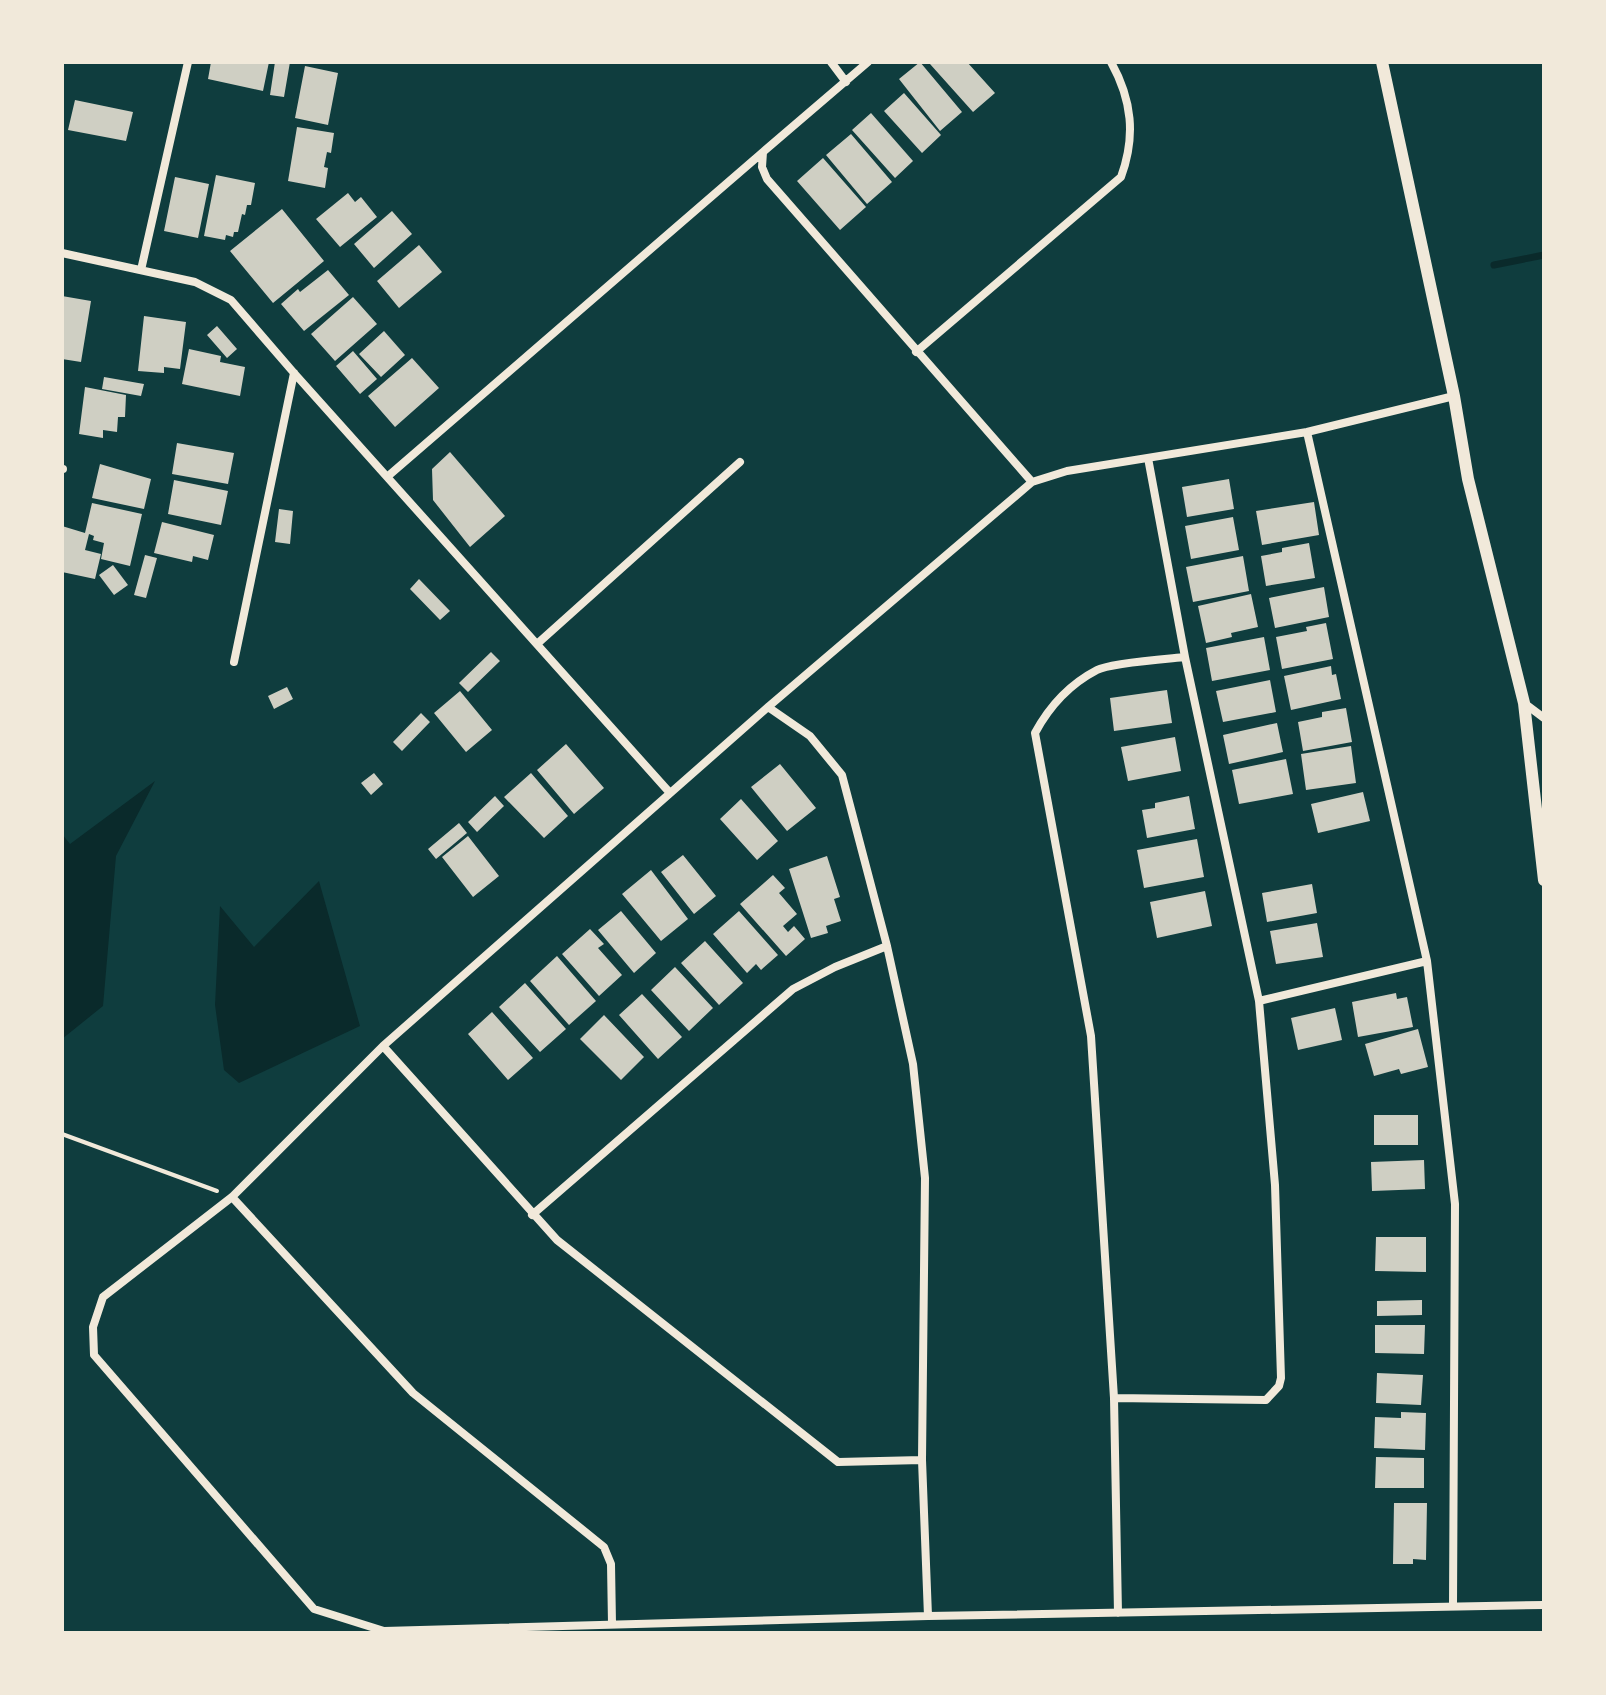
<svg xmlns="http://www.w3.org/2000/svg" width="1606" height="1695" viewBox="0 0 1606 1695" font-family="Mulish,sans-serif">
	<rect width="100%" height="100%" fill="#0f3d3e"/>
	<path fill="#0a2a2b" d="M155,781L116,856L103,1006L62,1039V834L70,844Z
		M319,881L360,1026L239,1083L224,1070L215,1005L220,906L254,947Z"/>
	<g fill="none" stroke-linecap="round" stroke-linejoin="round">
		<path stroke="#0a2a2b" stroke-width="7" d="M1494,265L1544,255"/>
	</g>
	<path fill="#cfcfc3" d="M211,62H269L263,91L208,79Z
		M275,62H290L284,97L270,95Z
		M920,62L962,112L940,131L899,79Z
		M933,62H967L995,93L973,112L930,64Z
		M305,66L338,73L328,125L295,118Z
		M904,93L941,135L922,153L884,111Z
		M75,100L133,112L126,141L68,130Z
		M871,113L913,161L895,178L852,130Z
		M297,127L334,133L331,153L327,152L324,167L328,168L325,188L288,181Z
		M851,134L892,182L867,204L826,155Z
		M823,158L866,207L840,230L797,181Z
		M216,175L255,183L251,205H247L245,215L242,214L238,232H234L233,237L226,235L225,240L204,236Z
		M175,177L209,184L198,238L164,231Z
		M348,193L355,202L361,197L377,217L340,247L316,219Z
		M282,209L324,261L273,303L230,251Z
		M392,211L412,234L374,268L354,244Z
		M419,245L442,272L399,308L377,281Z
		M328,270L349,295L304,331L281,304L298,289L300,292Z
		M62,296L91,301L81,362L62,359Z
		M353,297L377,324L335,361L311,334Z
		M144,316L186,322L180,369L164,367V373L138,371Z
		M217,326L237,349L227,358L207,335Z
		M384,331L405,355L381,377L359,354Z
		M189,349L221,356L220,362L245,367L240,396L182,384Z
		M353,351L377,379L360,394L336,366Z
		M412,358L439,388L395,427L368,396Z
		M104,377L144,384L141,396L102,389Z
		M85,387L126,395L125,417H118L117,432L103,430V438L79,434Z
		M177,443L234,453L228,484L172,474Z
		M450,452L505,516L470,547L433,500L432,469Z
		M100,464L151,479L144,509L92,498Z
		M1229,479L1234,509L1187,517L1182,487Z
		M174,480L228,491L221,525L168,514Z
		M1314,502L1319,535L1262,545L1256,511Z
		M92,503L142,514L130,566L101,559L104,543L93,540L94,536L89,534L85,550L101,554L95,579L62,572V526L85,533Z
		M279,509L293,511L290,544L275,542Z
		M1233,517L1239,550L1191,559L1185,526Z
		M162,522L214,535L208,560L193,556L192,562L154,553Z
		M1309,543L1315,578L1266,586L1261,556L1282,552V548Z
		M145,555L157,558L146,598L134,595Z
		M1243,556L1249,591L1193,602L1186,567Z
		M113,565L128,585L114,595L99,575Z
		M419,579L450,611L440,620L410,589Z
		M1324,587L1329,617L1275,628L1269,598Z
		M1251,594L1258,627L1231,633L1232,637L1206,643L1198,606Z
		M1326,623L1333,659L1282,669L1276,637L1307,631L1306,627Z
		M1264,637L1270,670L1212,681L1206,648Z
		M491,652L500,661L468,692L459,683Z
		M1331,666L1332,675L1336,674L1341,699L1291,710L1284,676Z
		M1270,680L1276,712L1223,722L1216,691Z
		M287,687L293,699L274,709L268,696Z
		M1167,690L1172,723L1114,731L1110,698Z
		M460,691L492,730L466,752L434,713Z
		M1346,708L1352,742L1303,751L1298,722L1322,717V712Z
		M421,713L430,722L402,751L393,742Z
		M1277,723L1283,752L1229,764L1223,735Z
		M1175,737L1181,771L1128,781L1121,747Z
		M566,744L604,788L574,814L537,770Z
		M1351,746L1356,783L1306,790L1301,754Z
		M1286,759L1293,794L1239,804L1232,770Z
		M780,764L816,808L787,831L751,787Z
		M374,773L383,784L371,795L361,783Z
		M531,773L568,816L544,838L504,797Z
		M1363,792L1370,821L1318,833L1311,804Z
		M495,796L504,806L477,832L468,822Z
		M1189,796L1195,829L1147,838L1142,810L1155,808V803Z
		M741,799L778,841L757,860L720,819Z
		M459,823L467,833L436,859L428,849Z
		M468,836L499,876L473,897L442,857Z
		M1197,839L1204,877L1144,888L1137,850Z
		M683,855L716,896L694,914L661,872Z
		M827,856L840,897L834,899L841,921L826,926L828,933L811,938L789,869Z
		M651,870L688,919L661,941L622,894Z
		M773,875L785,888L779,893L797,914L783,926L788,932L794,926L805,939L786,956L740,904Z
		M1312,884L1317,913L1267,922L1262,893Z
		M1205,891L1212,926L1157,938L1150,902Z
		M621,911L656,953L634,973L598,930Z
		M739,911L778,955L761,970L756,964L747,973L713,934Z
		M1317,923L1323,957L1276,964L1270,931Z
		M590,929L604,944L598,948L622,975L599,996L562,954Z
		M705,941L743,983L719,1005L681,963Z
		M557,956L596,1001L569,1025L530,981Z
		M675,967L713,1008L689,1031L651,990Z
		M525,983L566,1029L540,1052L499,1007Z
		M1396,993L1397,999L1407,997L1413,1027L1358,1037L1352,1002Z
		M642,994L682,1037L658,1059L619,1015Z
		M1335,1008L1342,1040L1298,1050L1291,1018Z
		M492,1012L533,1058L508,1080L468,1034Z
		M604,1015L644,1057L621,1080L580,1039Z
		M1418,1029L1428,1067L1401,1074L1399,1069L1374,1076L1365,1044Z
		M1374,1115H1418V1145H1374Z
		M1424,1160L1425,1189L1372,1191L1371,1162Z
		M1376,1237H1426V1272L1375,1271Z
		M1422,1300V1315L1377,1316V1301Z
		M1375,1325H1425L1424,1354L1375,1353Z
		M1377,1373L1423,1375L1421,1405L1376,1403Z
		M1401,1412L1426,1413L1425,1450L1374,1448L1375,1417L1401,1418Z
		M1376,1457L1424,1458V1488H1375Z
		M1394,1503H1427L1426,1560L1413,1559V1564H1393Z"/>
	<g fill="none" stroke-linecap="round" stroke-linejoin="round">
		<path stroke="#f1e9da" stroke-width="4" d="M62,1134L217,1191"/>
		<path stroke="#f1e9da" stroke-width="8" d="M831,62L846,82
			M868,62L763,152L762,167L767,179L1032,482
			M62,253L195,282L231,300L294,373L670,793
			M141,270L188,62
			M916,352L1121,177C1136,136 1132,100 1111,62
			M1454,396L1307,432L1067,471L1032,482L768,707L383,1046L232,1197L103,1297L93,1327L94,1355L314,1609L384,1631L928,1616L1544,1605
			M62,469H63
			M387,477L763,152
			M537,644L740,462
			M234,662L294,373
			M1524,703L1544,718
			M768,707L810,736L842,775L887,946L913,1064L925,1178L922,1460L928,1616
			M1427,961L1455,1204L1453,1605
			M1259,1001L1427,961L1307,432
			M383,1046L557,1240L838,1462L922,1460
			M232,1197L413,1393L604,1547L611,1564L612,1624
			M532,1215L793,989L835,967L887,946
			M1114,1398L1266,1400L1279,1386L1281,1378L1275,1185L1259,1001L1185,657
			M1118,1613L1114,1398L1091,1036L1035,733C1049,707 1070,684 1097,670C1110,663 1166,659 1185,657L1148,458"/>
		<path stroke="#f1e9da" stroke-width="12" d="M1382,62L1454,396L1468,479L1524,703L1544,880"/>
	</g>
	<rect width="1606" height="1695" fill="none" stroke="#f1e9da" stroke-width="128"/>
</svg>
